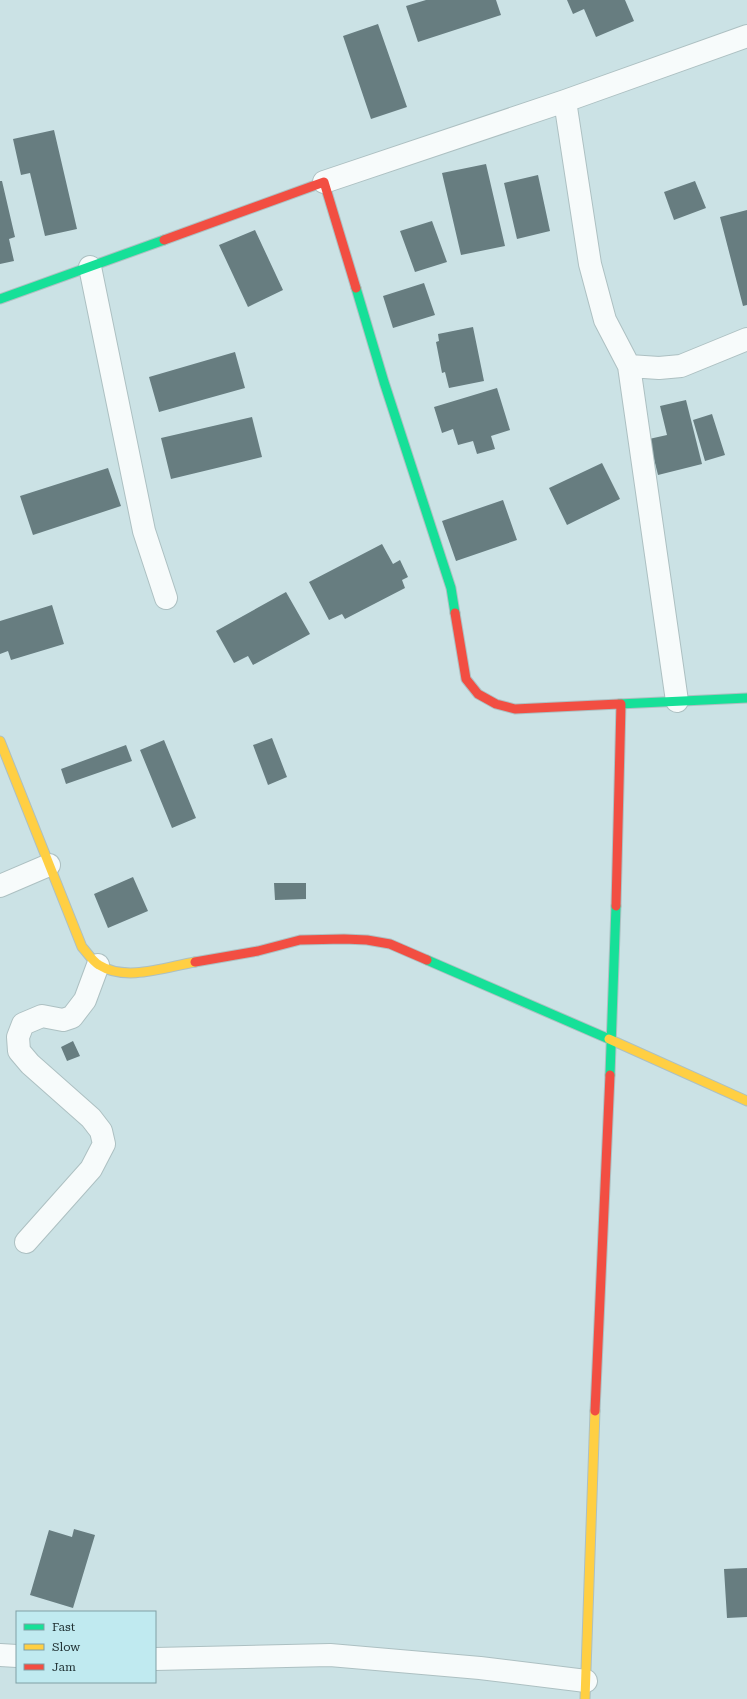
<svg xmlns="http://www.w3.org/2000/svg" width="747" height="1699" viewBox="0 0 747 1699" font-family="'Roboto Serif',serif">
	<rect width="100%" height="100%" fill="#cbe2e5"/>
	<path fill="#677d80" d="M426,0H496L501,15L418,42L406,6Z
		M567,0H625L634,21L596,37L584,9L573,14Z
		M378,24L407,107L371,119L343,36Z
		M54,130L77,229L45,236L30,173L21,175L13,139Z
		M486,164L505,246L461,255L442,173Z
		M538,175L550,231L517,239L504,183Z
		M0,181H2L15,237L9,239L14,261L0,264Z
		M695,181L706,208L674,220L664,192Z
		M747,210V305L743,306L720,217Z
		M432,221L447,262L415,272L400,231Z
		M255,230L283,290L248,307L219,245Z
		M424,283L435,315L393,328L383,296Z
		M473,327L484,381L449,388L445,372L442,373L436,342L439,341L438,334Z
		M235,352L245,388L159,412L149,377Z
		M497,388L510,430L491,436L495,449L477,454L473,441L458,445L453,429L442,433L434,407Z
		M686,400L702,464L658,475L649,439L667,435L660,406Z
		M712,414L725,455L705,461L693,420Z
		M252,417L262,457L171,479L161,438Z
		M602,463L620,499L567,525L549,488Z
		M108,468L121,506L33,535L20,496Z
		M503,500L517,540L456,561L442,521Z
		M382,544L393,564L400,560L408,577L402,580L405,588L345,619L342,614L329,620L309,582Z
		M286,592L310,634L253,665L248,656L234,663L216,631Z
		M52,605L64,644L11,660L8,651L0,654V621Z
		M272,738L287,777L268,785L253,745Z
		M164,740L196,818L172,828L140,750Z
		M126,745L132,761L66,784L61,769Z
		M133,877L148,911L108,928L94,894Z
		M274,883H306V899L275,900Z
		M73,1041L80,1056L67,1061L61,1047Z
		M74,1529L95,1535L73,1608L30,1595L49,1530L72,1537Z
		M747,1568V1617L727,1618L724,1569Z"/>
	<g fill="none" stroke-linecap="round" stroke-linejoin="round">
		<defs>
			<path id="street" d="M565,101L590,264L605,320L629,366L659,368L681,366L747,339
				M324,182L565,101L747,36
				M90,267L144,531L166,598
				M629,366L677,701
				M0,886L49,865
				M26,1242L91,1169L104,1144L101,1131L91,1118L30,1064L19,1051L18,1037L23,1024L42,1016L63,1020L72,1017L85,1000L98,965
				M0,1655L17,1656
				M155,1659L330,1655L480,1668L586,1681"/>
			<path id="fast" d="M356,288L384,382L451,588L455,613
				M0,299L164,240
				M619,704L747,698
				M427,960L609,1039
				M610,1075L616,906"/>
			<path id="slow" d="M0,741L82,947C87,952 92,961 99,965C126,982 166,967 195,962
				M609,1039L747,1101
				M585,1699L595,1411"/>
			<path id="jam" d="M164,240L324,182L356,288
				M455,613L466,679L478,694L496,704L515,709L619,704
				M616,906L621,704
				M195,962L258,951L300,940L344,939L367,940L390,944L427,960
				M595,1411L610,1075"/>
		</defs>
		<use href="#street" stroke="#adc0c2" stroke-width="24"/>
		<use href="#fast" stroke="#adc0c2" stroke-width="11"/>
		<use href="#slow" stroke="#adc0c2" stroke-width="11"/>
		<use href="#jam" stroke="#adc0c2" stroke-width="11"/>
		<use href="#street" stroke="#f7fbfb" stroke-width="22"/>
		<use href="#fast" stroke="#16e098" stroke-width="9"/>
		<use href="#slow" stroke="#ffcf43" stroke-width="9"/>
		<use href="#jam" stroke="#f24e42" stroke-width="9"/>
	</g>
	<rect x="16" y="1611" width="140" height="72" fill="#c0eaf0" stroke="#80a0a5"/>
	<rect x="24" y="1624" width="20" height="6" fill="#16e098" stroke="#80a0a5"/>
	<text x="52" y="1631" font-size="12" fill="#213234">Fast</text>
	<rect x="24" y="1644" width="20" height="6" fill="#ffcf43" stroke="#80a0a5"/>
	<text x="52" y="1651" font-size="12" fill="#213234">Slow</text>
	<rect x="24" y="1664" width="20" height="6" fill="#f24e42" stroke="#80a0a5"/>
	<text x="52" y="1671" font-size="12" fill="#213234">Jam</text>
</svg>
